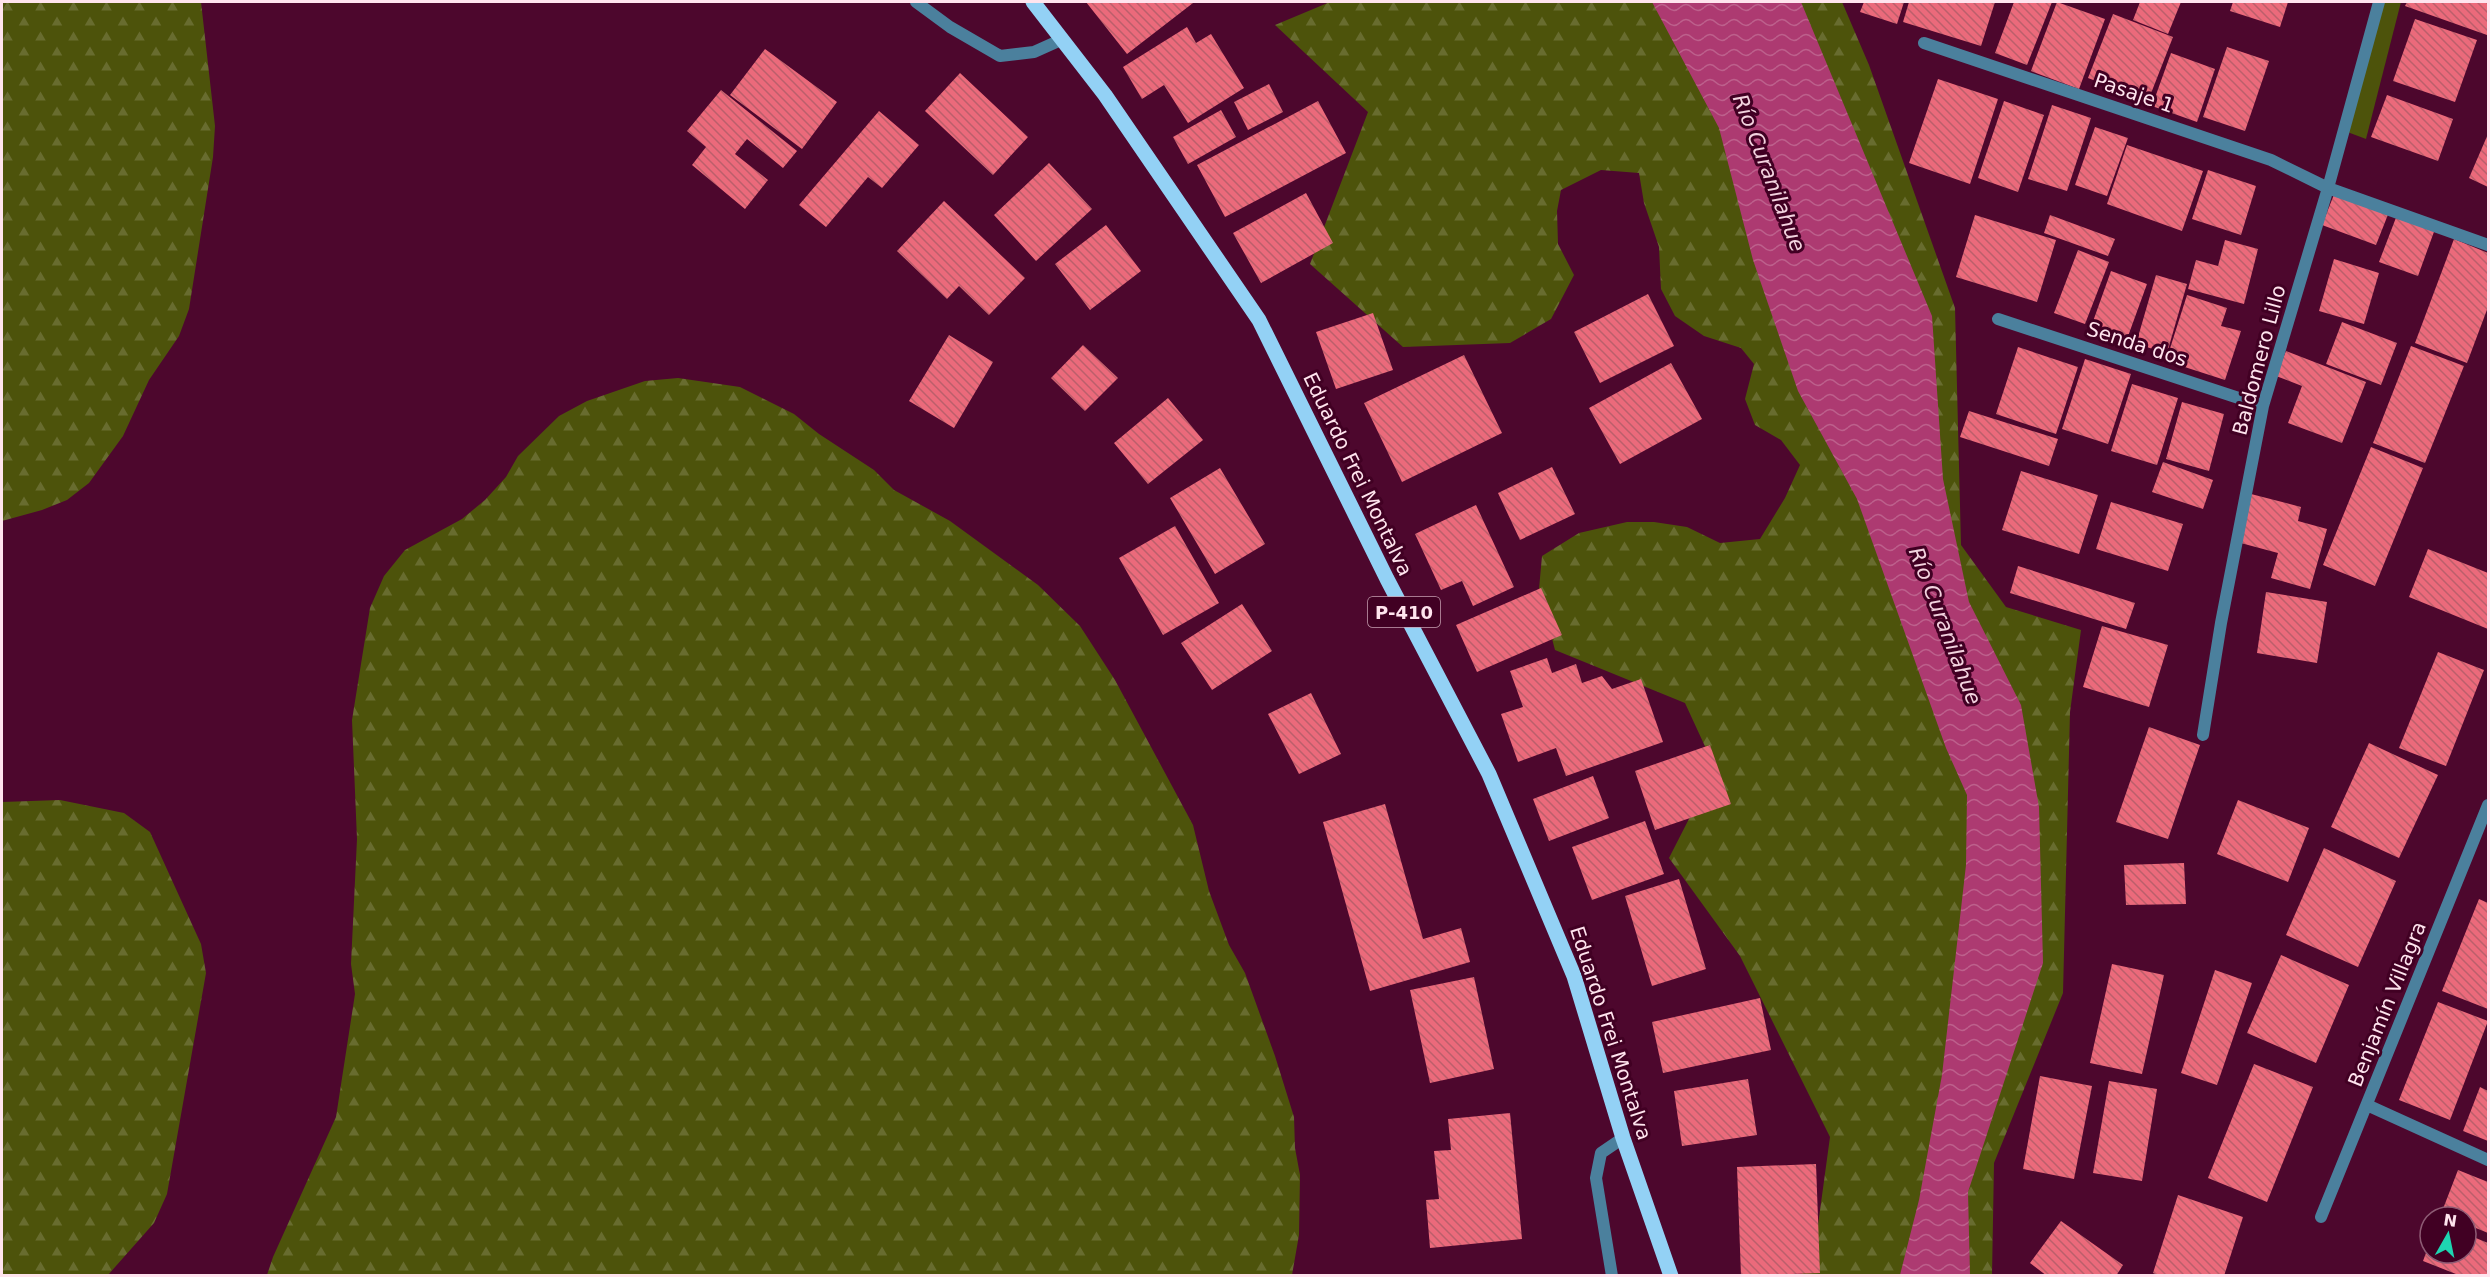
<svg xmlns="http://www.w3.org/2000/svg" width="2490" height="1277" viewBox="0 0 2490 1277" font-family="'DejaVu Sans',sans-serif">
	<defs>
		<pattern id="forest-firs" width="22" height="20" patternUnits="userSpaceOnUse" patternTransform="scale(1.5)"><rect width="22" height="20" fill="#4d530b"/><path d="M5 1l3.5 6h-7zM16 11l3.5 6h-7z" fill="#686c2f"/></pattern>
		<pattern id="water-waves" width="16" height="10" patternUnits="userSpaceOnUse" patternTransform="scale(1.5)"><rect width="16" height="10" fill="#ad3a71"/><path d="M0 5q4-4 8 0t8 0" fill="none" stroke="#bd608c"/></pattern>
		<pattern id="building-back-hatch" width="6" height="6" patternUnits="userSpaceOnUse" patternTransform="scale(1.5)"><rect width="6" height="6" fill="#eb6a7b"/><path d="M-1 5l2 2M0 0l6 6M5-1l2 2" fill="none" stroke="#bb5f6b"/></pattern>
	</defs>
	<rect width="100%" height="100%" fill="#4d072d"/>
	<path fill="#4d530b" d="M2380,2H2401L2366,139L2342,130Z"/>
	<path fill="url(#forest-firs)" d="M2,2H201L215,126L213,157L189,309L179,336L149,380L123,436L89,483L67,500L42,510L2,521Z
		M1330,2H1842L1869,65L1955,308L1961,545L2006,607L2081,630L2070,712L2063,993L1994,1163L1992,1275H1801L1815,1247L1830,1137L1740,956L1669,858L1715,768L1685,703L1555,650L1539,589L1542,556L1579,533L1627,522H1654L1687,527L1720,543L1760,539L1785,498L1800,465L1781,440L1755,425L1745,399L1754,364L1741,348L1704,336L1675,316L1661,289L1659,247L1644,203L1639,173L1601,170L1561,190L1557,211L1558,244L1574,275L1551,319L1510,343L1403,347L1310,264L1368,112L1275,25Z
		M678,378L740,387L794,414L819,434L874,470L894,490L950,521L1038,585L1080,626L1115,680L1193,825L1209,891L1229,945L1245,973L1275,1056L1294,1117L1295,1148L1300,1175L1299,1235L1292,1275H267L273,1257L336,1117L355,994L351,964L357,839L352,720L370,608L384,576L405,550L462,519L485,500L506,477L518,456L559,416L587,401L645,381Z
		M60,800L124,813L150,832L201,944L206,973L167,1194L154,1223L108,1275H2V802Z"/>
	<path fill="url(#water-waves)" d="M1652,2H1801L1932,316L1943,479L1969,602L2021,705L2039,807L2043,963L1968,1192L1970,1275H1900L1919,1200L1942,1075L1966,865L1967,795L1946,748L1857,499L1798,391L1753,260L1719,128Z"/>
	<path fill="url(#building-back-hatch)" d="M1086,2H1192L1193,3L1127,54Z
		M1864,2H1904L1897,24L1860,12Z
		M1909,2H1995L1981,46L1903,22Z
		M2014,2H2052L2027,65L1995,53Z
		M2057,2L2105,19L2079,89L2031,71Z
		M2140,2H2181L2168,34L2133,20Z
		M2233,2H2288L2280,27L2230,11Z
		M2407,2H2488L2487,35L2405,6Z
		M2113,14L2173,37L2148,101L2088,78Z
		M2415,19L2477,40L2455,102L2393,81Z
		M1187,27L1196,43L1211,34L1244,88L1188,123L1164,85L1142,99L1123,67Z
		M2227,47L2269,61L2245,131L2203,117Z
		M765,49L837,102L802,149L730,95Z
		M2171,53L2215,69L2197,122L2152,106Z
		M960,73L1028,137L993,175L925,111Z
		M1938,79L1998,99L1970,184L1909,163Z
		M1269,84L1283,112L1248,130L1234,102Z
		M721,90L797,151L783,168L747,139L735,154L768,180L745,209L692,165L706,147L687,131Z
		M2387,95L2453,119L2438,161L2371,137Z
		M1318,101L1346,153L1225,217L1197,165Z
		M2004,101L2044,115L2018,192L1978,178Z
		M2052,105L2091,118L2067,191L2028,179Z
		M1221,110L1236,137L1188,164L1173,137Z
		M879,111L919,145L882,188L868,177L826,227L799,205Z
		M2095,127L2128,138L2107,196L2075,185Z
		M2488,134V187L2469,178Z
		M2127,145L2203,171L2182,231L2107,204Z
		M1049,163L1092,209L1036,261L994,215Z
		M2208,170L2256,186L2241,235L2192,219Z
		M2335,192L2389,212L2376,245L2322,225Z
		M1306,193L1333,243L1261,283L1233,233Z
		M944,201L1025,278L989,315L959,286L947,299L897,251Z
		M1975,215L2056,240L2037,302L1956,277Z
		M2050,215L2115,239L2108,256L2044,233Z
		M2397,215L2435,229L2418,276L2379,262Z
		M1106,225L1141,271L1090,310L1055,264Z
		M2454,239L2488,253V307L2467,363L2415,343Z
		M2225,240L2258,249L2244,304L2188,289L2196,260L2218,266Z
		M2078,250L2109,262L2085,324L2054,313Z
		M2334,259L2379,273L2364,324L2319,311Z
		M2111,271L2147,284L2127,339L2091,327Z
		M2156,275L2187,284L2167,353L2136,344Z
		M1648,294L1674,346L1600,383L1574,332Z
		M2187,295L2227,308L2221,326L2241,331L2225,380L2166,361Z
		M1373,313L1393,370L1336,389L1316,332Z
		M2342,322L2397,343L2381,385L2326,364Z
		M949,335L993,362L954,428L909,401Z
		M1083,345L1118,378L1085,411L1051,378Z
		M2411,346L2464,366L2425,463L2373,443Z
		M2018,347L2078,367L2056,434L1996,414Z
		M2286,351L2366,382L2342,443L2288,423L2302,386L2276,376Z
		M1464,355L1502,433L1402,482L1364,403Z
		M2085,359L2131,374L2108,444L2062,429Z
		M1671,363L1702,419L1620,464L1589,408Z
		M2132,384L2178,398L2157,465L2111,451Z
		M1168,398L1203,440L1148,484L1114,443Z
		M2182,402L2224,414L2209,471L2166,459Z
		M1969,411L2058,439L2049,466L1960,437Z
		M2371,447L2423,468L2375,586L2323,565Z
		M2163,462L2213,480L2203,509L2152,492Z
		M1552,467L1575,514L1520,540L1498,493Z
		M1220,468L1265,544L1215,574L1170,498Z
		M2021,471L2098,495L2079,554L2002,530Z
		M2251,494L2301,507L2298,521L2327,529L2310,589L2271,578L2278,553L2237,542Z
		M2111,502L2183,524L2168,571L2096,549Z
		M1476,505L1514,587L1473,606L1462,581L1441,590L1415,534Z
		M1175,526L1219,603L1163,635L1119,558Z
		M2428,549L2488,573V629L2409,597Z
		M2018,566L2135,603L2126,629L2010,593Z
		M1541,588L1562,635L1477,672L1456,625Z
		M2266,592L2327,602L2317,663L2257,653Z
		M1242,604L1272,651L1212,690L1181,643Z
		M2102,626L2168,645L2149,707L2083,687Z
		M2438,652L2484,670L2446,766L2399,748Z
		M1547,658L1552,673L1576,664L1582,683L1602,676L1612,689L1641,679L1663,742L1566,776L1556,748L1518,762L1501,714L1523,707L1510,671Z
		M1311,693L1341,754L1299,774L1268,714Z
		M2149,727L2200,745L2168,839L2116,822Z
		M2369,743L2438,775L2399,858L2331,827Z
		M1710,745L1731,804L1655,830L1635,771Z
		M1593,776L1609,818L1549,841L1533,799Z
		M2238,800L2309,828L2288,882L2217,854Z
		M1385,804L1423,939L1461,928L1470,962L1370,991L1323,822Z
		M1645,821L1664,874L1592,900L1572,847Z
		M2324,848L2396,881L2358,967L2286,935Z
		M2184,863L2186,904L2126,905L2124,865Z
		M1679,879L1706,969L1652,986L1625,896Z
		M2479,899L2488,903V1009L2442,991Z
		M2281,955L2349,985L2316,1063L2247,1033Z
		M2112,964L2164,975L2142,1074L2090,1063Z
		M2215,970L2252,983L2217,1085L2181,1073Z
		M1474,977L1494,1069L1430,1083L1410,990Z
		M1760,998L1771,1050L1663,1073L1652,1022Z
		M2438,1002L2488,1021L2450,1120L2399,1100Z
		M2254,1064L2313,1087L2267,1202L2208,1178Z
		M2040,1076L2092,1086L2074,1179L2023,1169Z
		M1748,1079L1757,1135L1682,1146L1674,1091Z
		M2109,1081L2157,1089L2142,1181L2093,1173Z
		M2480,1087L2488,1091V1141L2463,1131Z
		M1510,1113L1522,1239L1430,1248L1426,1200L1439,1199L1434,1151L1451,1150L1448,1119Z
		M1816,1164L1820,1273L1741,1276L1737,1167Z
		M2458,1170L2488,1182V1233L2466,1224V1217H2448L2441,1214Z
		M2178,1195L2243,1217L2224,1276H2160L2153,1273Z
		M2061,1221L2123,1265L2116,1276H2047L2030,1263Z
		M2466,1234L2488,1243V1276H2461L2423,1261L2430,1242V1253H2466Z"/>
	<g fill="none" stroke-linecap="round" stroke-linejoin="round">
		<path stroke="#4b809d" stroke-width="12" d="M916,2L950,27L1000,56L1034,52L1063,39
			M1924,43L2271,160L2328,188L2488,245
			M1998,319L2263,406
			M2203,735L2221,623L2263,406L2328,188L2379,2
			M2367,1105L2488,1160
			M2321,1217L2488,805
			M1612,1276L1596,1178L1601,1153L1623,1138"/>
		<path stroke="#93d1f5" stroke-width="15" d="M1033,2L1105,95L1259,320L1387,579L1489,774L1574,976L1623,1138L1671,1276"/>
	</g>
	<g text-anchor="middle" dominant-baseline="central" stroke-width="6" stroke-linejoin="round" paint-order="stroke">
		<rect fill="#410023" stroke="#c6a0b1" stroke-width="1.5" x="1368" y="597" width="72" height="30" rx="4.5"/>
		<g font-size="18" font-weight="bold" fill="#ffe4ee">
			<text x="1404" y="612">P-410</text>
		</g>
		<g font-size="20" fill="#ffe4ee" stroke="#410023">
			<text transform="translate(2134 93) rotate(19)">Pasaje 1</text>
			<text transform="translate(2137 344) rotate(18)">Senda dos</text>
			<text transform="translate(2259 360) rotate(-75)">Baldomero Lillo</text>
			<text transform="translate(1358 474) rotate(64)">Eduardo Frei Montalva</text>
			<text transform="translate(2387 1004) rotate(-68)">Benjamín Villagra</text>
			<text transform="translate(1611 1033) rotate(72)">Eduardo Frei Montalva</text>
		</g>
		<g font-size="21" font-style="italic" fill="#f3d3df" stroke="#410023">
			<text transform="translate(1769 173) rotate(69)">Río Curanilahue</text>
			<text transform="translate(1945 626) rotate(69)">Río Curanilahue</text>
		</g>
	</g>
	<rect width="2490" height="1277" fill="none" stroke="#ffe4ee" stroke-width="6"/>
	<g transform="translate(2448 1235) rotate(9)"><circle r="28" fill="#410023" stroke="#8d5b74" stroke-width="1.5"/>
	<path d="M0-4.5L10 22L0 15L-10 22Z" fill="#1ed5b1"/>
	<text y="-9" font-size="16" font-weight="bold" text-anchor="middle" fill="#ffe4ee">N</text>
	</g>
</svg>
